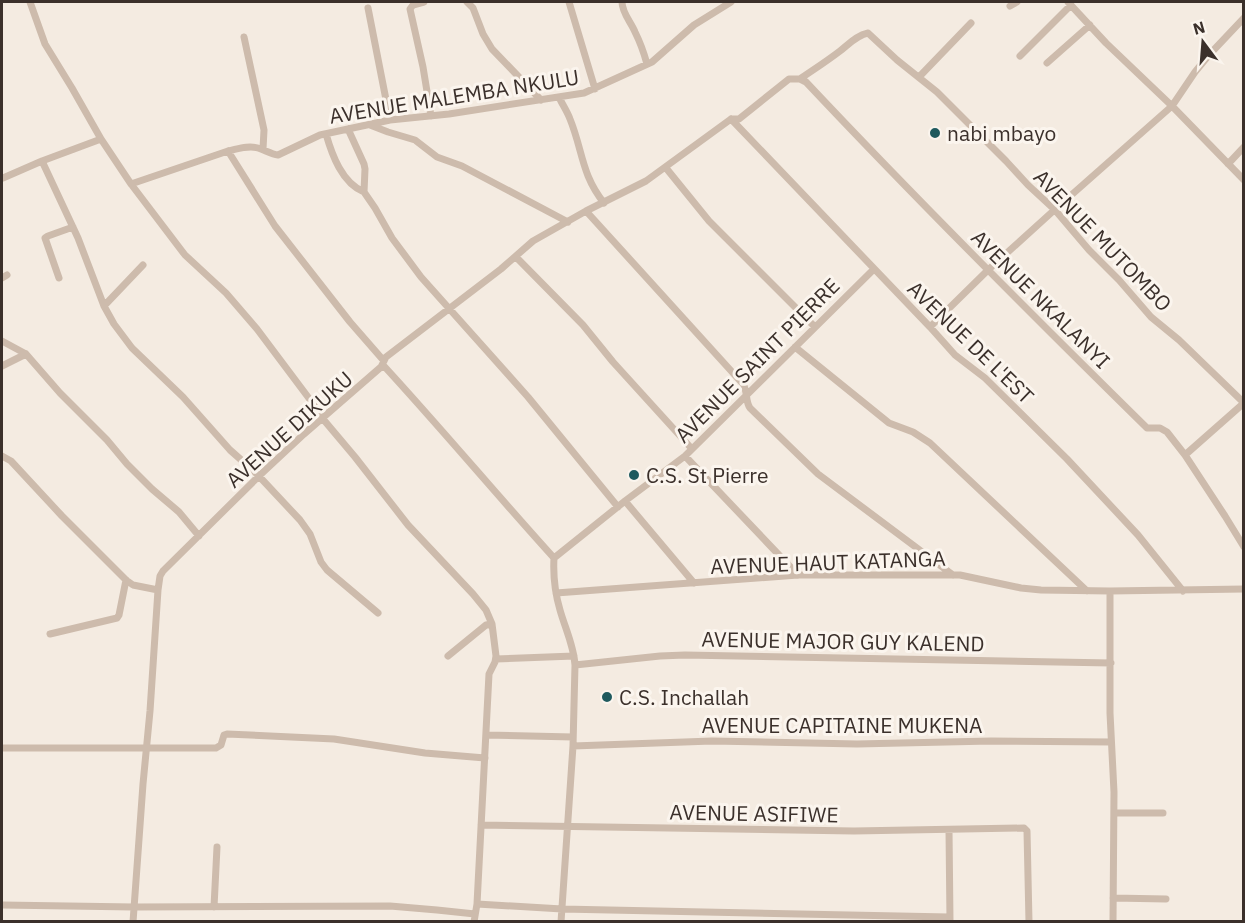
<svg xmlns="http://www.w3.org/2000/svg" width="1245" height="923" viewBox="0 0 1245 923" font-family="'IBM Plex Sans',sans-serif">
	<rect width="100%" height="100%" fill="#f4ebe1"/>
	<g fill="none" stroke-linecap="round" stroke-linejoin="round">
		<path stroke="#cdbbac" stroke-width="7" d="M30,2L45,44L72,88L101,139L131,184L185,255L226,293L257,329L311,401L323,419L355,457L408,525L473,594L486,610L492,624L496,656L495,662L489,674L477,904L474,922
			M424,2L413,5L410,9L423,67L431,116
			M467,2L473,8L483,34L492,49L541,100
			M569,2L595,89
			M622,2C622,13 631,22 635,32C640,42 644,53 647,64
			M1068,2L1106,43L1172,106L1244,180
			M1010,6L1017,2
			M368,8L390,120
			M244,37L264,130L263,149
			M1020,56L1071,5
			M1047,63L1090,25
			M919,77L971,23
			M800,79C813,70 827,61 840,51C849,44 857,35 868,33L897,60L937,92L1006,161L1028,185L1055,210L1089,250L1119,280L1151,317L1179,340L1244,403L1185,455
			M800,79L806,82C917,200 1032,315 1147,428H1160L1167,432L1185,455L1225,516L1244,547
			M559,97C562,104 567,111 570,119C583,151 581,174 604,203
			M731,119L930,327L955,355L985,378L1067,459L1138,535L1183,591
			M731,119H739L789,79H800
			M370,125L388,132L415,140L437,157L462,166L568,222
			M348,129L364,164L365,169L364,192L375,208L392,238L421,277L528,397L618,507
			M326,134C332,155 342,183 364,192
			M228,151L275,226L350,322L384,361
			M42,161L78,238L104,306L114,324L132,348L183,397L230,450L255,472L300,520L310,534L321,562L327,570L378,613
			M1228,164L1244,147
			M666,168L709,221L815,327
			M3,178L42,161L101,139
			M131,184L228,151C238,149 248,145 258,148C265,150 271,154 278,155L320,135L390,120L449,114L584,93L652,62L694,25L731,2
			M586,211L743,384C748,392 745,401 750,408L818,474L953,575
			M516,257L583,325L613,362L692,449
			M2,278L7,275
			M59,278L45,238L48,236L73,227
			M104,306L143,265
			M930,327L988,270L1051,213L1172,106L1195,72L1209,55L1244,18
			M2,341L26,354L60,393L107,440L127,464L152,489L179,512L199,536
			M795,347L889,423L913,432L930,443L1087,591
			M383,365C441,428 496,494 554,558
			M2,366L26,354
			M2,456L11,461L62,516L126,580L133,585L158,590
			M685,456L798,575
			M625,501L694,583
			M554,558L625,501L685,456L874,269
			M554,558C553,576 555,593 560,610C565,628 574,646 575,665L573,746L561,922
			M1110,591V713L1114,792L1113,922
			M556,593L798,575H960L1021,588L1041,590L1110,591L1244,589
			M50,634L117,618L119,615L126,580
			M448,656L486,625L492,624
			M496,659L574,656
			M575,665L660,656L685,655L1111,663
			M486,735L573,737
			M573,746L712,741L857,744L991,741L1111,742
			M2,748H216L221,745L224,735L227,734L334,739L425,753L485,758
			M1114,813H1163
			M481,825L854,831L1024,828L1027,831L1029,922
			M949,830L950,921
			M1113,898L1166,899
			M477,904L562,909L949,917
			M2,905L134,907L390,906L437,910L475,914
			M214,907L217,847
			M133,922L143,784L150,711L158,590L160,576L163,571L259,476L304,434L381,367L386,357L501,269L533,241L586,211L646,181L731,119"/>
	</g>
	<g fill="#1f5a5e" stroke="#fbf5ee" stroke-width="2">
		<circle cx="935" cy="133" r="6"/>
		<circle cx="634" cy="475" r="6"/>
		<circle cx="607" cy="697" r="6"/>
	</g>
	<g text-anchor="middle" dominant-baseline="central" stroke-width="6" stroke-linejoin="round" paint-order="stroke">
		<g font-size="21" fill="#3b302b" stroke="#fbf5ee">
			<text transform="translate(454 96) rotate(-9)">AVENUE MALEMBA NKULU</text>
			<text transform="translate(1103 240) rotate(46)">AVENUE MUTOMBO</text>
			<text transform="translate(1041 299) rotate(45)">AVENUE NKALANYI</text>
			<text transform="translate(971 342) rotate(44)">AVENUE DE L'EST</text>
			<text transform="translate(757 360) rotate(-45)">AVENUE SAINT PIERRE</text>
			<text transform="translate(289 429) rotate(-42)">AVENUE DIKUKU</text>
			<text transform="translate(828 562) rotate(-2)">AVENUE HAUT KATANGA</text>
			<text transform="translate(843 641) rotate(1)">AVENUE MAJOR GUY KALEND</text>
			<text x="842" y="725">AVENUE CAPITAINE MUKENA</text>
			<text transform="translate(754 813) rotate(1)">AVENUE ASIFIWE</text>
		</g>
		<g font-size="21" fill="#3b302b" stroke="#fbf5ee" text-anchor="start">
			<text x="947" y="133">nabi mbayo</text>
			<text x="646" y="475">C.S. St Pierre</text>
			<text x="619" y="697">C.S. Inchallah</text>
		</g>
	</g>
	<rect width="1245" height="923" fill="none" stroke="#3b302b" stroke-width="6"/>
	<g transform="translate(1203 42) rotate(344)" stroke="#fbf5ee" stroke-width="4.5" paint-order="stroke">
	<path d="M0-4.5L10 22L0 15L-10 22Z" fill="#3b302b"/>
	<text y="-9" font-size="16" font-weight="bold" text-anchor="middle" fill="#3b302b">N</text>
	</g>
</svg>
